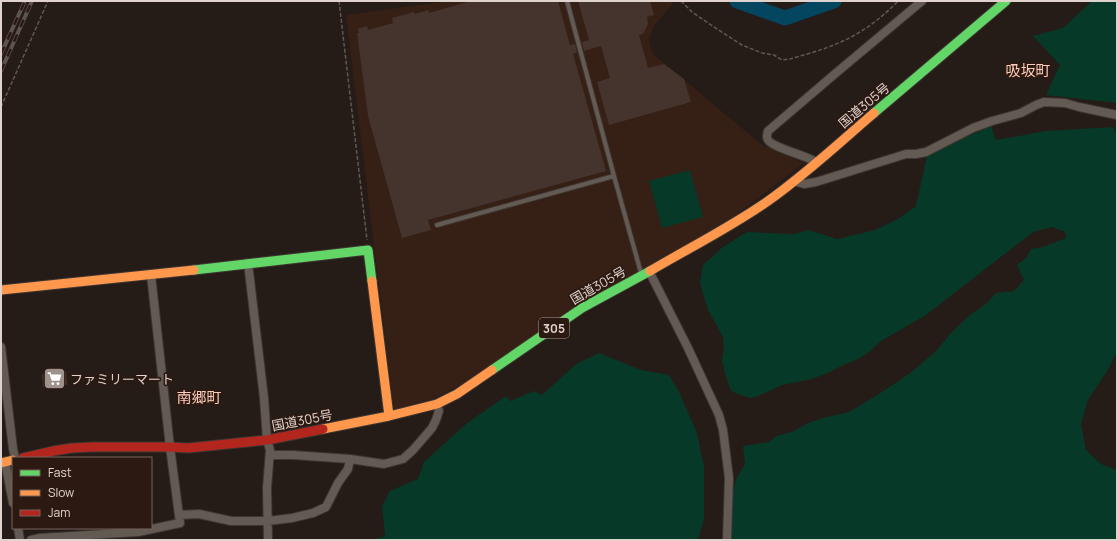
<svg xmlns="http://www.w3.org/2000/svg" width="1118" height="541" viewBox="0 0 1118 541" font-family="Manrope,'Noto Sans JP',sans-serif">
	<rect width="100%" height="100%" fill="#261c17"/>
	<path fill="#361f15" d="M449,1H671L673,3L653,27L649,41L653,54L762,145L804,163L736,215L466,382L431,400L394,409L346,15Z"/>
	<path fill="#063928" d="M1092,1H1117V103L1046,95L1060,65L1033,36L1063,28Z
		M991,126L996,140L1046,131L1113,127L1117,134V351L1109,368L1088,400L1081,424L1086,450L1101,464L1117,470V540H731L732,497L736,479L745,464L743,446L769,442L776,436L792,432L808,423L823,418L849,412L879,394L913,371L937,350L951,333L970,315L988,302L996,293L1014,291L1024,280L1017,265L1026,258L1031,249L1043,247L1066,238L1065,232L1052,227L1033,232L926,315L881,341L868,353L860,358L837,368L830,372L812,379L782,385L758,396L751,398L740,395L731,391L726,377L722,360L724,348L723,337L708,310L700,283L703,265L723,247L747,232L795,234L808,230L837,239L875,230L898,219L916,206L927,155Z
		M690,170L703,217L662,228L649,181Z
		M599,353L641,370L669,375L679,392L697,433L704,467V519L698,540H372L385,536L382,506L390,491L418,479L424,462L466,424L506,396L510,401L534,391L542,395L576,364Z"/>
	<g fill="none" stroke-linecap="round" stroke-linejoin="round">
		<path stroke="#044560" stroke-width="15" d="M737,1L785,18L834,1"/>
	</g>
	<path fill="#44342d" d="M471,1H558L570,45L575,44L577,52L573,54L606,171L428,220L431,230L402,238L368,116L357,33H359L358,29L367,26L368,30L393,23L392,18L414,12L415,14L428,10L429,13Z
		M578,1H650L654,15L647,17L648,24L643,34L639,35L648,68L664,64L684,79L691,102L609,125L597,82L610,78L601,46L584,51L582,42L589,40Z
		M66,371L67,385L43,387L42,374Z"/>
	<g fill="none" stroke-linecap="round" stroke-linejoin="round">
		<defs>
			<path id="lane" d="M567,1L614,176L641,273
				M437,225L614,176"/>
			<path id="street" d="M816,162C806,155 773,148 768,140C766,137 767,134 768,131L836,73L922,1
				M794,181L804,184L816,182L906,154H916L926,152L973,128L992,121L1021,113L1036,105L1044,102L1065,103L1079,107L1117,115
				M248,263L264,398L267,440L270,450L267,488L268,540
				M649,271L688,348L719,415L723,430L729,478L727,540
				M1,347L13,449L15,458
				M270,455H293L350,459L384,464L403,459L413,450L432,428L436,420L439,411L437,404
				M5,462L13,503
				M179,515L199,514L231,521H268L292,518L313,513L326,507L338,483L348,469L350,459
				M18,528L20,540
				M31,540L40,538L138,532L180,523L170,447L151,275"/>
			<path id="fast" d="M874,113L1006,1
				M194,270L368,250L372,281
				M492,370L582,308L650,271"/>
			<path id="slow" d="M650,271C689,248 731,227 768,201C805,175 839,143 874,113
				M372,281L389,416
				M1,290L194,270
				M323,429L389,416L437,404L457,394L492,370
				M1,463L13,460"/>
			<path id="jam" d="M23,458L53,451L72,448L92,447H170L188,448L267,440L323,429"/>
		</defs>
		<use href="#lane" stroke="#3e3632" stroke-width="6"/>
		<use href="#street" stroke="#3e3632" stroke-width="10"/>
		<use href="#fast" stroke="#3e3632" stroke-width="11"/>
		<use href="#slow" stroke="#3e3632" stroke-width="11"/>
		<use href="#jam" stroke="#3e3632" stroke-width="11"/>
		<path stroke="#615853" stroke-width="1.5" stroke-dasharray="4 2" stroke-linecap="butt" d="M339,1L367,240
			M681,1L692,12L711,25L742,45L762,53L774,55L782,60L790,59C807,54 826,49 843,41C863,32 883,17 898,1
			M1,107L48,1"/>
		<use href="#lane" stroke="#635a53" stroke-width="4"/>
		<use href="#street" stroke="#635a53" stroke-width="8"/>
		<use href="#fast" stroke="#63d668" stroke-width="9"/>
		<use href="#slow" stroke="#ff974d" stroke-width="9"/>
		<use href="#jam" stroke="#b3261e" stroke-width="9"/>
		<defs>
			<path id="rail" d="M1,54L25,1
				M1,71L32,1"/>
		</defs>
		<use href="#rail" stroke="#5d544f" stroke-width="4"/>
		<use href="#rail" stroke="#2c1911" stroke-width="2.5" stroke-dasharray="8" stroke-linecap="butt"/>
	</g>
	<defs>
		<symbol id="supermarket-square" viewBox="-11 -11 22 22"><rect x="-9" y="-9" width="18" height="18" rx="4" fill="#9f928d" stroke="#2c1911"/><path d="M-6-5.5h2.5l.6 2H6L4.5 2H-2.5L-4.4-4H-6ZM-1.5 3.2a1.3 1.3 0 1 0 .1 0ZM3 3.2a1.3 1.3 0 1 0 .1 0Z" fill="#fff"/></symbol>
	</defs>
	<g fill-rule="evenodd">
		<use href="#supermarket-square" x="42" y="366" width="25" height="25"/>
	</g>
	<g text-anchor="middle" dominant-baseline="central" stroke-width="3.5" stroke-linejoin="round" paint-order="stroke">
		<rect fill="#2c1911" stroke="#aa9a95" stroke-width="1" x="539" y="318" width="30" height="20" rx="3"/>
		<g font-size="12" font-weight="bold" fill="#e0d2cd">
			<text x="554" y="328">305</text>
		</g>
		<g font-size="13" fill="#e0d2cd" stroke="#2c1911">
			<text transform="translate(864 105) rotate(-40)">国道305号</text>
			<text transform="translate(598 285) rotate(-30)">国道305号</text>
			<text transform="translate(302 420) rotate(-11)">国道305号</text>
		</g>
		<g font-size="13" fill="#e0d2cd" stroke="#2c1911" text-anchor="start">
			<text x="70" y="379">ファミリーマート</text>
		</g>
		<g font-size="15" fill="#fcccba" stroke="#2c1911">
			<text x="1028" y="70">吸坂町</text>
			<text x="199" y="397">南郷町</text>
		</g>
	</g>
	<rect width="1118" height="541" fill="none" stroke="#e0d2cd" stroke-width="4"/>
	<rect x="12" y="457" width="140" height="72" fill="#2c1911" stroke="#74635c"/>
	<rect x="20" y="470" width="20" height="6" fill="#63d668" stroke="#74635c"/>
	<text x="48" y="477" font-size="12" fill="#e0d2cd">Fast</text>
	<rect x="20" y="490" width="20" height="6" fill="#ff974d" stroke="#74635c"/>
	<text x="48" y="497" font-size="12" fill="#e0d2cd">Slow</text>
	<rect x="20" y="510" width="20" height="6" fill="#b3261e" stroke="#74635c"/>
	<text x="48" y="517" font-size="12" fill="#e0d2cd">Jam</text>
</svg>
